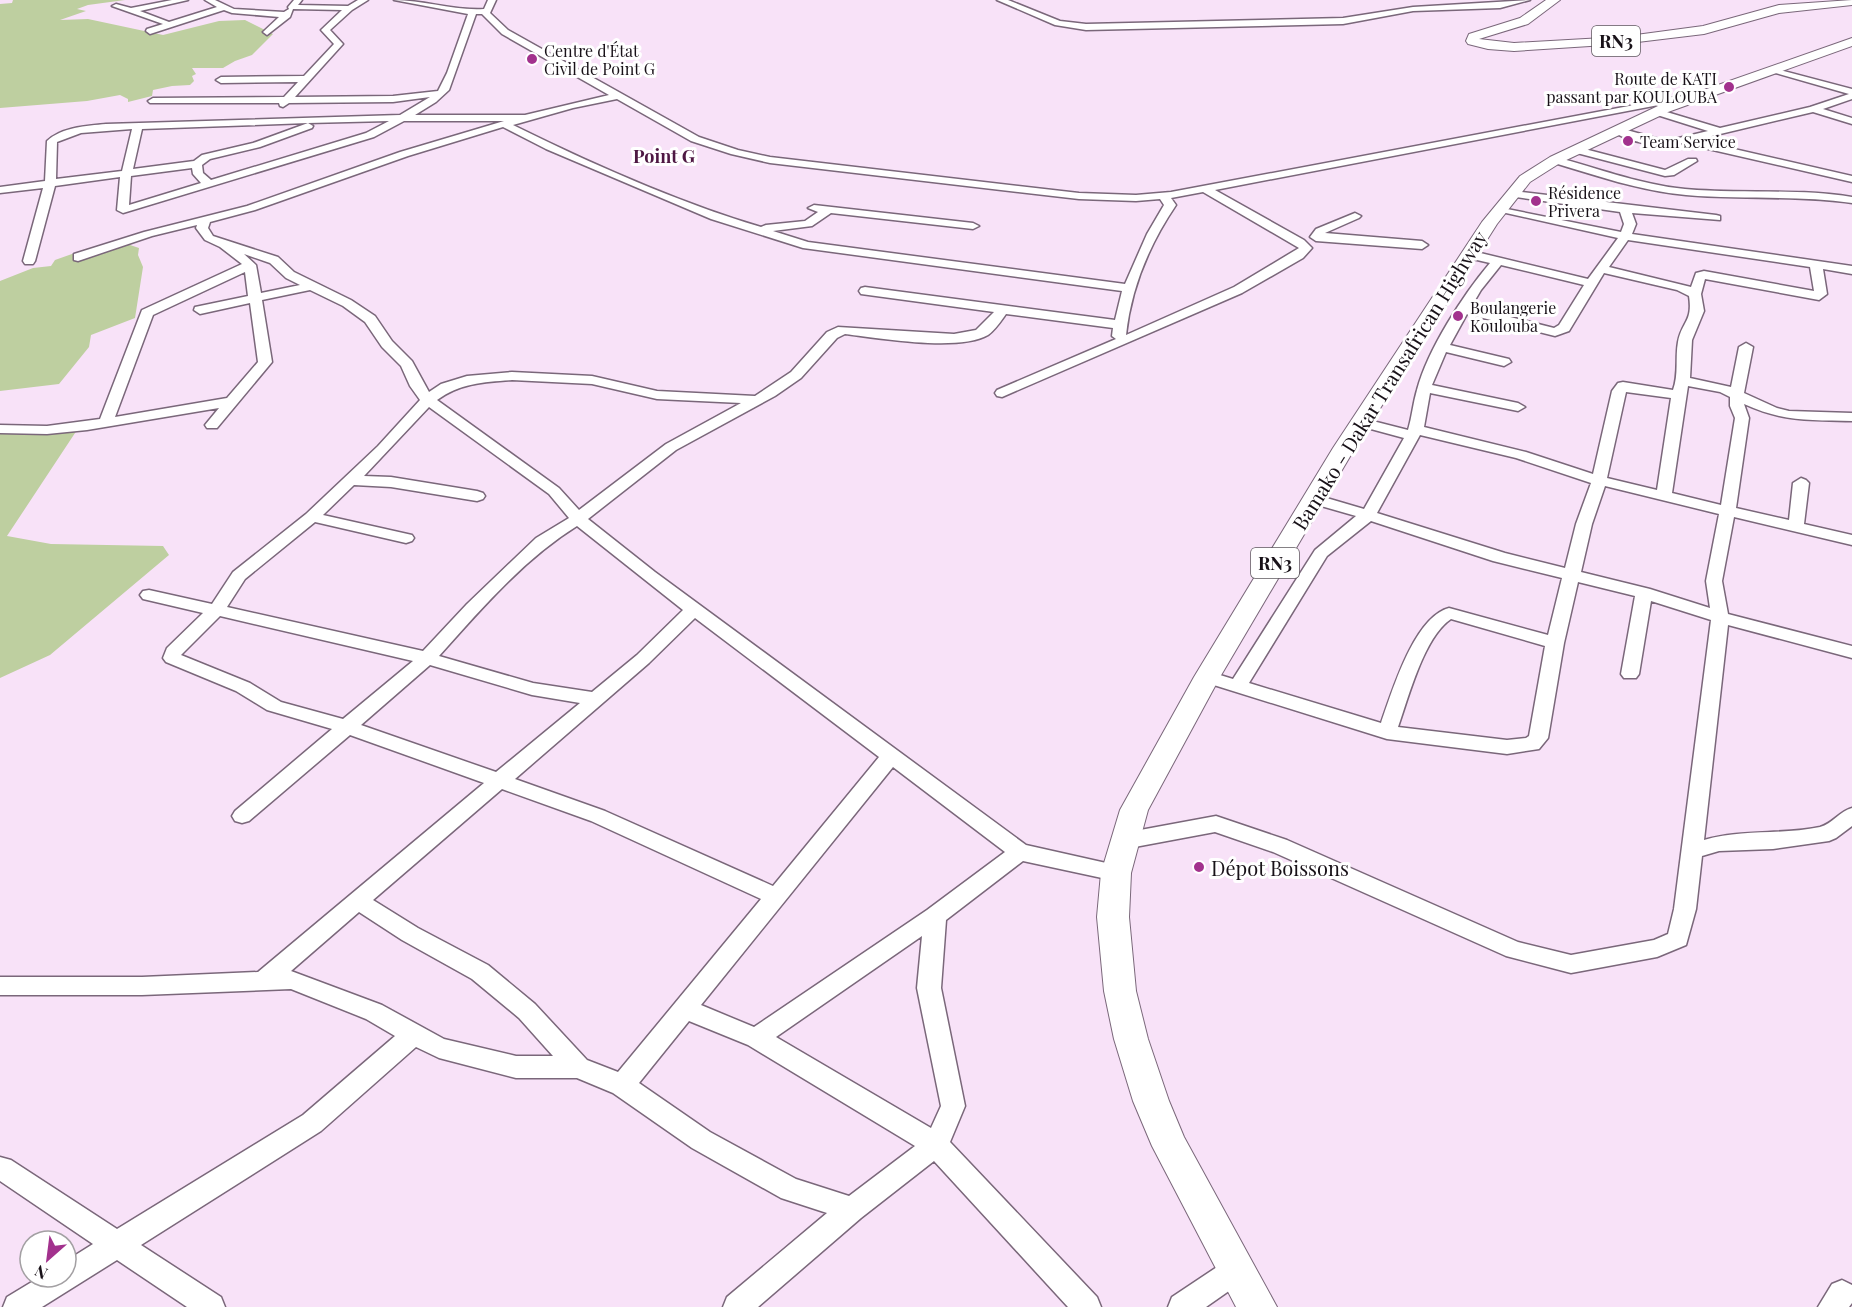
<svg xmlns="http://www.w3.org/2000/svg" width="1852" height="1307" viewBox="0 0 1852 1307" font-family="'Playfair Display',serif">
	<rect width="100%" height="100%" fill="#f8e2f8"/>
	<path fill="#becfa0" d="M13,0H125L88,5L77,9L86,11L60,20L88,19L163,35L219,21L245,20L273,34L252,55L235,61L223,68H192L196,74L192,76L194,81L190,85L172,86L153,90L152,96L128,102V99L120,95L87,101L0,108V4L12,3Z
		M124,243L139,248L138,255L143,267L135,318L91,335L89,347L59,384L0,391V281L33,268L51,266L55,260L86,249Z
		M77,430L7,536L51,544L163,546L169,555L50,655L0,678V433L46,435Z"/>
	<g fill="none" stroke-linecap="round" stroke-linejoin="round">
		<defs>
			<path id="minor" d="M172,0H188L140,11L169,22L217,7L205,0H215L234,9L284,12L289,9L288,7L294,0H302L298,5L348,6L358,0H368L352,10L330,30L343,44L295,97L393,96L438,91L447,73L468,14L394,0C424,0 454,11 484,9L488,0H496L490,13L508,30L699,137L738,150L770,157L1079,193L1136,195L1171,192L1714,90L1716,92L1711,95L1215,190L1304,240L1312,248L1303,258L1242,293L1002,397L997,396L995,393L997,390L1116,339L1112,336L1113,328L1006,314C1001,321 995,330 988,335C959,352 878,338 845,334L837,338L801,378L775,396L676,450L588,519L655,572L1026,845L1124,867L1127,873L1124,879L1116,881L1023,861L946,920L941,988L965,1106L950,1142L1097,1297L1101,1307H1068L934,1161L861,1218L758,1307H723L727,1297L827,1213L781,1198L692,1148L613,1093L577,1078H516L439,1058L416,1047L321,1131L141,1245L221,1297L225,1307H187L117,1260L42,1307H3L7,1297L40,1277H66V1261L93,1244L0,1181V1157L11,1160L117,1229L303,1115L395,1036L366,1019L291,989L142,995H0V977H142L258,972L484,783L350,735L249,821L242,823L235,821L232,816L235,811L332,729L267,710L236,691L166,662L163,658L167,648L203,613L143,599L140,595L143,591L149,590L212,604L233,572L306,514L378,446L420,400L410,386L401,366L382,347L365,322L343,306L310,290L262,300L272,362L217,428H207L205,425L219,408L87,430L47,434L0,433V425L47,426L100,419L142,310L242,264L220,247L205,240L196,228L197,225L152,236L78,261L74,260V254L144,232L247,206L400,152L504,121H404L374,137L123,213L117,210L120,177L55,186L35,261L33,264H25L23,261L43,188L0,193V187L45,181L47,141C62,127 86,126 106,124L400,115L430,97L393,102L289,103L283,107L280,106L279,103H150L148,101L153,98L284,97L298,82L221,83L216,80L221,77L304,76L334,44L321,30L342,10L293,9L290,17L267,35L263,32L279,17L232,13L224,10L150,34L146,31L147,29L163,24L112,6L116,4L131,8ZM476,14H482L502,34L609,95L525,115H415L436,102L449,90ZM617,99L691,141L731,154L770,163L1079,199L1136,201L1160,199L1164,205L1147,234L1125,284L808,242L773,231L812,226L831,213L973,229L979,226L973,223L814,205L808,208L818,212L805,221L766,225L761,227C677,202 592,164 513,125L573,108ZM389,121L366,133L211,180L203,173L202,165L210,159L260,147L312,128L313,126L308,123ZM308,123L253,143L202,155L194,161L133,169L142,129ZM503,127L546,149L711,219L803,248L1122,291L1115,320L865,287L861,288L859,291L861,294L994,312L976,330L954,334L838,327L827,332L791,372L755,396L657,391L592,376L512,372L467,376L441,384L429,392L412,361L392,341L375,316L351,300L294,272L278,257L213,236L208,228L210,222L255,210L408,156ZM132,129L122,171L56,179L57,142L81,133ZM192,168L193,174L201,183L129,205L131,176ZM1203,192L1299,248L1234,287L1126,335C1131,288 1149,245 1176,205L1171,198ZM244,254L270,263L286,278L300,285L261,293L256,265ZM245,272L248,296L195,307L194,310L200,314L250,303L258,362L227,398L115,417L153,315ZM512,380L592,384L657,399L741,403L666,444L579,510L559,488L437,400C460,383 484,382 512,380ZM429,407L549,494L569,518L536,538L467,604L423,651L227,607L245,579L315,522L406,543L412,541L414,538L412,535L323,515L354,485L391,487L477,501L483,499L485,496L483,493L477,491L391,477L364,476ZM577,526L683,610L637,655L592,692L533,683L439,656C481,609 524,559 577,526ZM220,616L413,661L343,719L281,702L250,683L181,655ZM695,618L879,757L773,886L605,811L515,779L649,663ZM430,665L532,695L580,703L496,772L361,725ZM893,767L1005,852L927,910L754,1027L701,1005ZM502,789L591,821L761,899L618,1072L587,1060L535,1004L488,965L418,928L373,900ZM359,912L402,940L472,979L519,1018L553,1056H516L444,1039L382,1005L291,971ZM922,936L917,988L941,1106L931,1128L776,1037ZM689,1021L748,1045L915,1146L849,1196L796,1179L710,1132L639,1083Z
				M997,0H1008L1060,21L1086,24L1343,18L1413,7L1530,0L1500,8L1413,11L1343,24L1086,30L1055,25Z
				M1772,68L1852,89V99L1823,109L1852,118V124L1813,112L1695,140L1852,176V182L1682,143C1661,148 1628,143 1611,130L1616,127L1666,141L1708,131L1654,114V110H1660L1720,128L1810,107L1849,94L1772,72Z
				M1577,147L1665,170L1688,159H1696L1697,161L1674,175L1665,176L1573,152L1572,150Z
				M1555,157C1598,168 1641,185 1685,189C1741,194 1797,188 1852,197V203C1797,195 1741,200 1686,195C1640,191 1595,175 1551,162L1550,160Z
				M1513,191L1716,215L1720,216V220L1632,213L1636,224L1632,234L1852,266V274L1823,269L1827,294L1819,300L1705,279L1701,294L1704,311L1692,340L1690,378L1731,387L1739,347L1746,343L1753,347L1744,393L1777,408L1789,411L1852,413V421C1810,420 1783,422 1744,404L1749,418L1736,508L1789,520L1793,483L1801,478L1806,480L1809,483L1804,524L1852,535V545L1734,517L1722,581L1728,614L1852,646V658L1728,625L1704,840C1741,829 1782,835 1820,827C1832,824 1840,811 1852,808V826L1836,838L1829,841L1773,849L1719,851L1702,856L1696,909L1686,945L1657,957L1571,973L1506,956L1273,852L1215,832L1124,849L1117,846L1114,841L1117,836L1124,833L1216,816L1287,840L1518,942L1571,955L1654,940L1668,934L1674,909L1711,620L1651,601L1639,674L1636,678H1624L1621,674L1635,596L1578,582L1564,643L1548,738L1539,749L1507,754L1387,739L1201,681L1198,677L1201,673L1207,671L1233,679L1315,550L1356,516L1307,502L1305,499L1307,496L1313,494L1364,509L1404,438L1356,425L1354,422L1361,418L1408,430C1412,417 1413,403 1417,390C1428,349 1463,295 1490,263L1464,257V251L1468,250L1588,279L1618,238L1497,211V207L1621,232L1624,224L1620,212L1509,196V192ZM1628,240L1810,267L1814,291L1704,271L1696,273L1691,287L1609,267ZM1501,265L1584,285L1559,325L1554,328L1471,307L1481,290ZM1604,273L1677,290L1689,296C1693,322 1682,321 1678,342C1675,358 1679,374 1673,390L1623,382L1618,383L1612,391L1593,474L1526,452L1424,427L1430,393L1518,411L1525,407L1518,403L1432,385L1446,352L1504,366L1511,362L1509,359L1450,345L1467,314L1555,336L1569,331ZM1688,386L1720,392L1730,397V406L1735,418L1721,505L1672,493ZM1626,392L1671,398L1657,490L1607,478ZM1420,435L1516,458L1591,483L1576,524L1565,568L1505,553L1377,513ZM1605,486L1719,514L1706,581L1710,608L1650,589L1581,572L1592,524ZM1371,521L1493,561L1562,578L1548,635L1449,608C1414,617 1392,692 1381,723L1249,683L1327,556ZM1451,619L1545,646L1529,736L1526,738L1507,740L1398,727C1409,696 1424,637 1451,619Z
				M1355,213L1361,216L1359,218L1325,233L1422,241L1428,245L1422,249L1316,241L1310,237L1316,229Z
				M1236,1257L1246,1261L1250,1270L1246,1279L1206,1307H1168L1172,1297L1226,1261Z
				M1842,1280L1852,1285V1303L1849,1307H1818L1832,1284Z"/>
			<path id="highway" d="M1546,0H1560L1528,24L1479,39L1514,43L1621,37L1703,26L1779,5L1852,0V5L1779,13L1704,34L1621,44L1514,51L1488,49L1468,44L1466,41L1469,34L1520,18Z
				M1852,38V46L1668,112L1560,163L1530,182L1497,224L1355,448L1220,677L1148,810L1131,873L1129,917L1136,991L1148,1039L1169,1101L1184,1137L1277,1307H1236L1152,1146L1133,1101L1114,1039L1104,991L1097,917L1101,873L1120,810L1194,677L1333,448L1482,222L1520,176L1550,157L1658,106Z"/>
		</defs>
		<use href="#minor" stroke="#7a677a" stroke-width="3"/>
		<use href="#highway" stroke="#7a677a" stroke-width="2"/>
		<use href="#minor" fill="#fff" fill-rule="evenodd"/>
		<use href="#highway" fill="#fff" fill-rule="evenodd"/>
	</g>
	<g fill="#a2318d" stroke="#fff" stroke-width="2">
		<circle cx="532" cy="59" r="6"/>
		<circle cx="1729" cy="87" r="6"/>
		<circle cx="1628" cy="141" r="6"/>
		<circle cx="1536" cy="201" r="6"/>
		<circle cx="1458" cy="316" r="6"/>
		<circle cx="1199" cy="867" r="6"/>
	</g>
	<g text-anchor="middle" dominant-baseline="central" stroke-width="6" stroke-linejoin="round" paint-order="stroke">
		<g font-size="16" fill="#181118" stroke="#fff" text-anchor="start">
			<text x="544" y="50">Centre d'État<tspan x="544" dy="18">Civil de Point G</tspan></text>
			<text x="1717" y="78" text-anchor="end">Route de KATI<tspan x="1717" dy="18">passant par KOULOUBA</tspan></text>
			<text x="1640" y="141">Team Service</text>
			<text x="1548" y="192">Résidence<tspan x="1548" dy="18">Privera</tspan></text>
			<text x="1470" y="307">Boulangerie<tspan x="1470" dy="18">Koulouba</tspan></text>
		</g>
		<g fill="#fff" stroke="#5d585d" stroke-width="1.5">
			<rect x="1592" y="26" width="48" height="30" rx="4.5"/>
			<rect x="1251" y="548" width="48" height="30" rx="4.5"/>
		</g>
		<g font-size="18" font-weight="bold" fill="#181118">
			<text x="1616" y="41">RN3</text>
			<text x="1275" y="563">RN3</text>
		</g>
		<g font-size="18" font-weight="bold" fill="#4e1843" stroke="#fff">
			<text x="664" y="156">Point G</text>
		</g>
		<g font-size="20" fill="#181118" stroke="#fff">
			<text transform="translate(1389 380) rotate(-58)">Bamako - Dakar Transafrican Highway</text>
		</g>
		<g font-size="20" fill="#181118" stroke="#fff" text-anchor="start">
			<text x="1211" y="867">Dépot Boissons</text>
		</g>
	</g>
	<g transform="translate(48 1259) rotate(208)"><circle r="28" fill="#ffffff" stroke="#a3a0a3" stroke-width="1.5"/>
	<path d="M0-4.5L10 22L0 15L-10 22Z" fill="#a2318d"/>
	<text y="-9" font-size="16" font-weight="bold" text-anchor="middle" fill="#181118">N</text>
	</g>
</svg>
